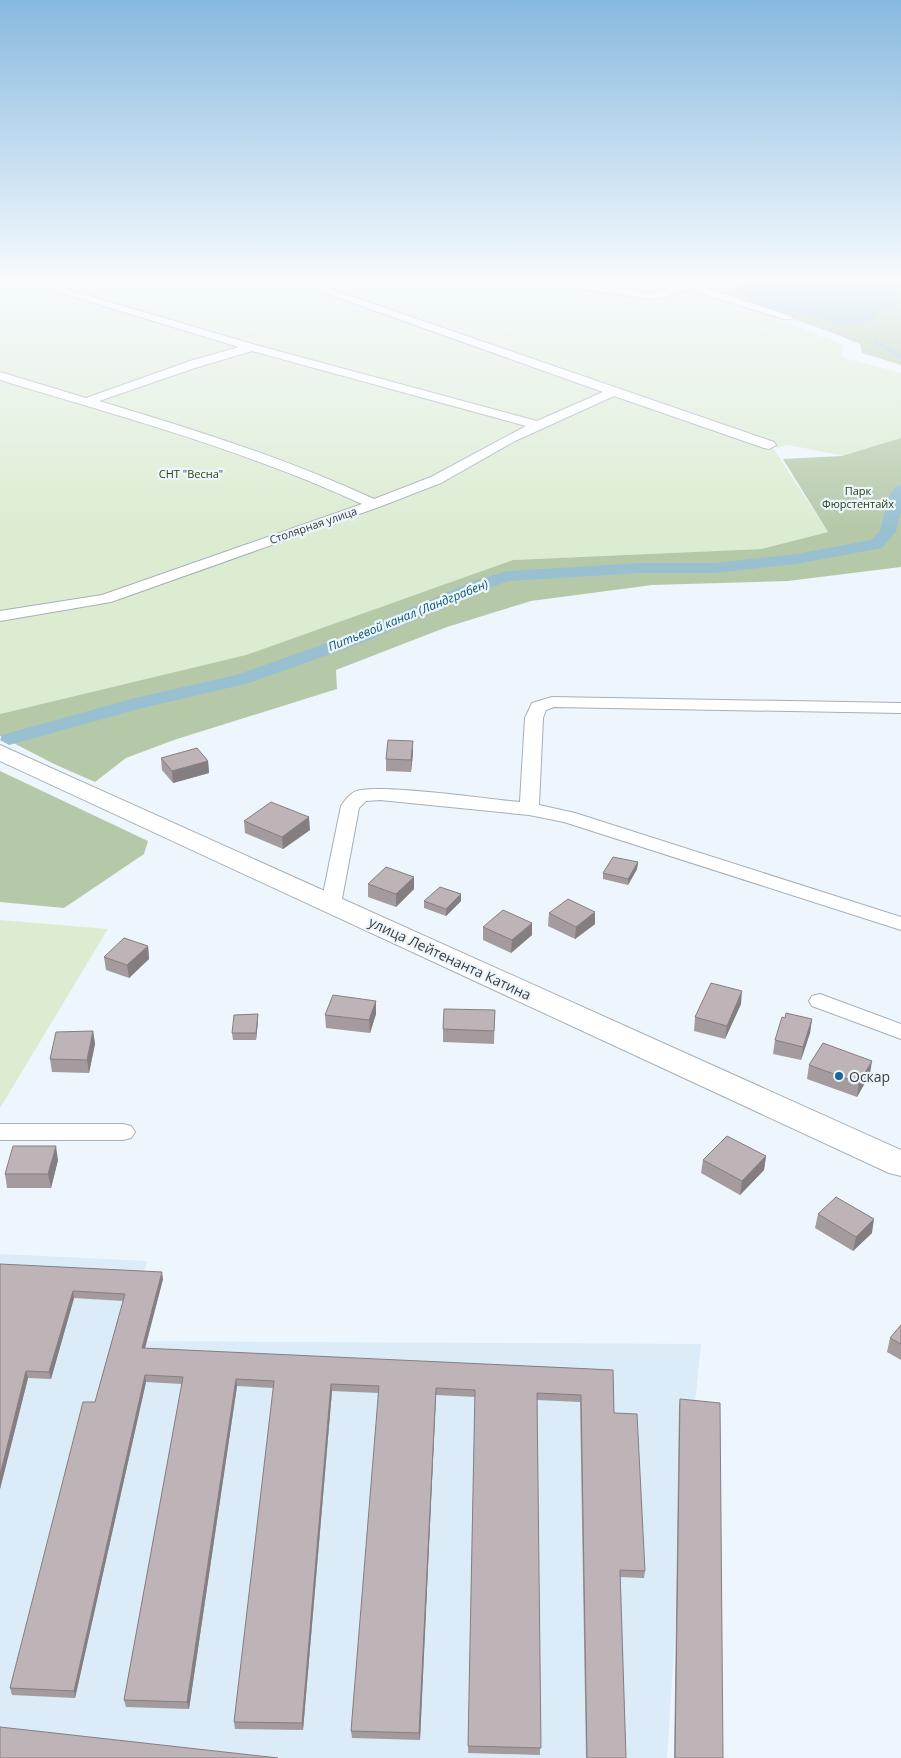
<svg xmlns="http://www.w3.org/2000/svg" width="901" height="1758" viewBox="0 0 901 1758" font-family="'Open Sans',sans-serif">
	<rect width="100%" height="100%" fill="#edf6fc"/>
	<path fill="#dbebf7" d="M0,1254L147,1261L123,1341L701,1344L681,1540L667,1758H0Z"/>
	<path fill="#dcecd1" d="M0,283H734L725,289L712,294L844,345L841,357L901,373V438L844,456L789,445L773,448L828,532L761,549L513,560L248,655L0,714Z
		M0,920L108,929L0,1108Z"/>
	<path fill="#b5c9a9" d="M732,290L767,308L820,317L834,324L901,304V365L862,353L860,344C815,325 767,311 722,293Z
		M901,438V567L788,581L652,585L531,601L447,627L336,670L337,689L174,740L126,758L95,782L54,764L0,736V714L246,655L513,560L761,549L828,532L783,459L842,456Z
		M0,771L148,841L144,854L64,908L0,902Z"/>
	<path fill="#99c0d1" d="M747,283H900L901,304L876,313L874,318L863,324L834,325L820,317L767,308L732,290Z"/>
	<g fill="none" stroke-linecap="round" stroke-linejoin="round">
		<path stroke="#99c0d1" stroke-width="4" d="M876,342L901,356"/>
		<path fill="#99c0d1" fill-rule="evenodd" d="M901,485V511L896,532L882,548L796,564L715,573H640L509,581L485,589L367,641L249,683L143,708L9,745L0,740L2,735L131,699L236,675L355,633L473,581L507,571L640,563H715L796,554L871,540L880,531L888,498L895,487Z"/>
		<defs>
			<path id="street" d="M28,283H45L256,345L537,421L603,392L297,283H313L774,442L776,445L769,449L764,448L614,396L515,441L441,483L379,507L111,602L0,621V611L102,595L362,504C245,450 122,417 0,380V372L86,398L190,361L239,347ZM252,351L526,426L431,477L374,499C285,458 193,429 99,401L198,367Z
				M556,283H584L650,293C665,291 678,283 693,283L793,317L791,319H783L688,289L666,297L650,299L561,286Z
				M552,697L901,703V713L554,707L546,710L543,718L539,805L575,813L901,917V930L564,822L529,815L380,800L366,801L359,808L341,904L338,908L331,910L324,908L321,904L341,806C344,801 349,795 354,792C372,782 493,800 520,802L525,718L532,703Z
				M820,994L901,1024V1039L812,1006L809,1001L812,996Z
				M0,1124H123L131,1126L135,1132L131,1138L123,1140H0Z"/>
			<path id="secondary" d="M0,745L901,1150V1176L889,1173L0,761Z"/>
		</defs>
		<use href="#street" stroke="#a7afb6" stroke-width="2"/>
		<use href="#secondary" stroke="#a7afb6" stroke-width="2"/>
		<use href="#street" fill="#fff" fill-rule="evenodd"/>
		<use href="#secondary" fill="#fff" fill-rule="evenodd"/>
	</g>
	<path fill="#a39b9d" d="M413,741V753L411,772L386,771V759Z
		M161,758L208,761L209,773L173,783L162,770Z
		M244,821L310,830L283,849L245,833Z
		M638,862L637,869L628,885L603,879V873Z
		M414,877V889L396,907L368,897V884Z
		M461,894V901L446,916L424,908V901Z
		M595,912V924L575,939L548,926L549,913Z
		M483,927L532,935L511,953L483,940Z
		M148,946L149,959L129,978L106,970L104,957Z
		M376,1001V1014L370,1033L326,1028L325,1015Z
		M741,1004L725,1039L694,1031L695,1017Z
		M495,1010L494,1044L443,1042V1029Z
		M258,1014V1021L256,1040H233L232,1033Z
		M812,1019L810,1033L801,1060L773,1054L775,1040Z
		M93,1031L95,1044L89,1073L52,1072L50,1059Z
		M809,1065L870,1074L857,1097L807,1079Z
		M766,1156L764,1170L740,1195L701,1173L703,1160Z
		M58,1160L51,1188H7L5,1174Z
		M818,1214L872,1233L853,1251L815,1228Z
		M0,1264L163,1279L145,1349L613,1370L614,1413L645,1571L644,1578L620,1577L626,1758H586L580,1402L537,1400L540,1755L468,1753L475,1397L436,1395L420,1740L352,1738L351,1731L379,1393L332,1391L303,1730L235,1729L234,1722L274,1388L237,1386L189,1709L126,1707L124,1700L182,1384L146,1382L75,1698L12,1695L10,1688L95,1402L123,1301L74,1298L51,1379L28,1378L0,1489Z
		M901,1325V1360L887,1352L890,1338Z
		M680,1399L723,1758H674L679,1406Z"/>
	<path fill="#857e80" d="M413,741V753L411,772V760Z
		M208,761L209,773L173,783L172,771Z
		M309,817L310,830L283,849L282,837Z
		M638,862L637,869L628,885V879Z
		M414,877V889L396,907V894Z
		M461,894V901L446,916V909Z
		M595,912V924L575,939L576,927Z
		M532,923V935L511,953L512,940Z
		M148,946L149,959L129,978L127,965Z
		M742,991L741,1004L725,1039L727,1026Z
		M376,1001V1014L370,1033L369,1020Z
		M258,1014V1021L256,1040V1033Z
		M812,1019L810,1033L801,1060L803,1047Z
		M93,1031L95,1044L89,1073L87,1060Z
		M872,1061L870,1074L857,1097L859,1083Z
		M56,1146L58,1160L51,1188L48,1174Z
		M766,1156L764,1170L740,1195L742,1181Z
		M874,1219L872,1233L853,1251L856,1237Z
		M162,1272L163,1279L143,1355L142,1348Z
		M73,1291L74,1298L51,1379L49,1372Z
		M26,1371L28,1378L0,1489V1475Z
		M145,1375L146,1382L75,1698L74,1691Z
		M236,1379L237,1386L189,1709L187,1702Z
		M331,1384L332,1391L303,1730L302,1723Z
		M436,1388V1395L420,1740L419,1733Z"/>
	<path fill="#beb4b7" stroke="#857e80" d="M388,740L413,741L411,760L386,759Z
		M197,748L208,761L172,771L161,758Z
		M271,802L309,817L282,837L244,821Z
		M613,857L638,862L628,879L603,873Z
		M386,867L414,877L396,894L368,884Z
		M440,887L461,894L446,909L424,901Z
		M568,899L595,912L576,927L549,913Z
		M503,910L532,923L512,940L483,927Z
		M124,938L148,946L127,965L104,957Z
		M711,983L742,991L727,1026L695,1017Z
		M333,995L376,1001L369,1020L325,1015Z
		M444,1009L495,1010L494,1031L443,1029Z
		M786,1013L812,1019L803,1047L775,1040L782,1017L785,1018Z
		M258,1014L256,1033H232L234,1015Z
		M93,1031L87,1060L50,1059L56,1032Z
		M823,1043L872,1061L859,1083L809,1065Z
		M727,1136L766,1156L742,1181L703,1160Z
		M13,1146H56L48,1174H5Z
		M836,1197L874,1219L856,1237L818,1214Z
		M0,1264L162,1272L142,1348L613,1370L614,1413L637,1414L645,1571L620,1570L626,1758H587L581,1395L537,1393L541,1748L468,1746L475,1390L436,1388L419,1733L351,1731L379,1386L331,1384L302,1723L234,1722L274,1381L236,1379L187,1702L124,1700L183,1377L145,1375L74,1691L10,1688L83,1402H95L125,1294L73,1291L49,1372L26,1371L0,1475Z
		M901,1325V1344L890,1338Z
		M680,1399L720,1403L723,1758H675Z
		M0,1727L278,1758H0Z"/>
	<linearGradient id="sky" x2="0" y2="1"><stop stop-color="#88b9df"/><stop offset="0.53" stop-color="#f7fbfe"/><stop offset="1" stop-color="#f7fbfe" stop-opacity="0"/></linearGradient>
	<rect width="901" height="529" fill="url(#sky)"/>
	<circle fill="#136899" stroke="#edf6fc" stroke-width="2" cx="839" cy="1076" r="5"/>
	<g text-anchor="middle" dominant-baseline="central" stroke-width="4.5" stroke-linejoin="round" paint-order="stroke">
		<g font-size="11" fill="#274111" stroke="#edf6fc">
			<text x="191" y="473">СНТ "Весна"</text>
			<text x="858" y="490">Парк<tspan x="858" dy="13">Фюрстентайх</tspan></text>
		</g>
		<g font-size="11" fill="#3a3d40" stroke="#edf6fc">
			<text transform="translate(313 525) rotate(-19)">Столярная улица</text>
		</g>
		<g font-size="12" font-style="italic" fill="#0c5770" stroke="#edf6fc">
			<text transform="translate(408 615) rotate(-22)">Питьевой канал (Ландграбен)</text>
		</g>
		<g font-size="14" fill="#3a3d40" stroke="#edf6fc">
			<text transform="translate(450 958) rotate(25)">улица Лейтенанта Катина</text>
		</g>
		<g font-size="14" fill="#3a3d40" stroke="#edf6fc" text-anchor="start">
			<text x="849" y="1076">Оскар</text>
		</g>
	</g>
</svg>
